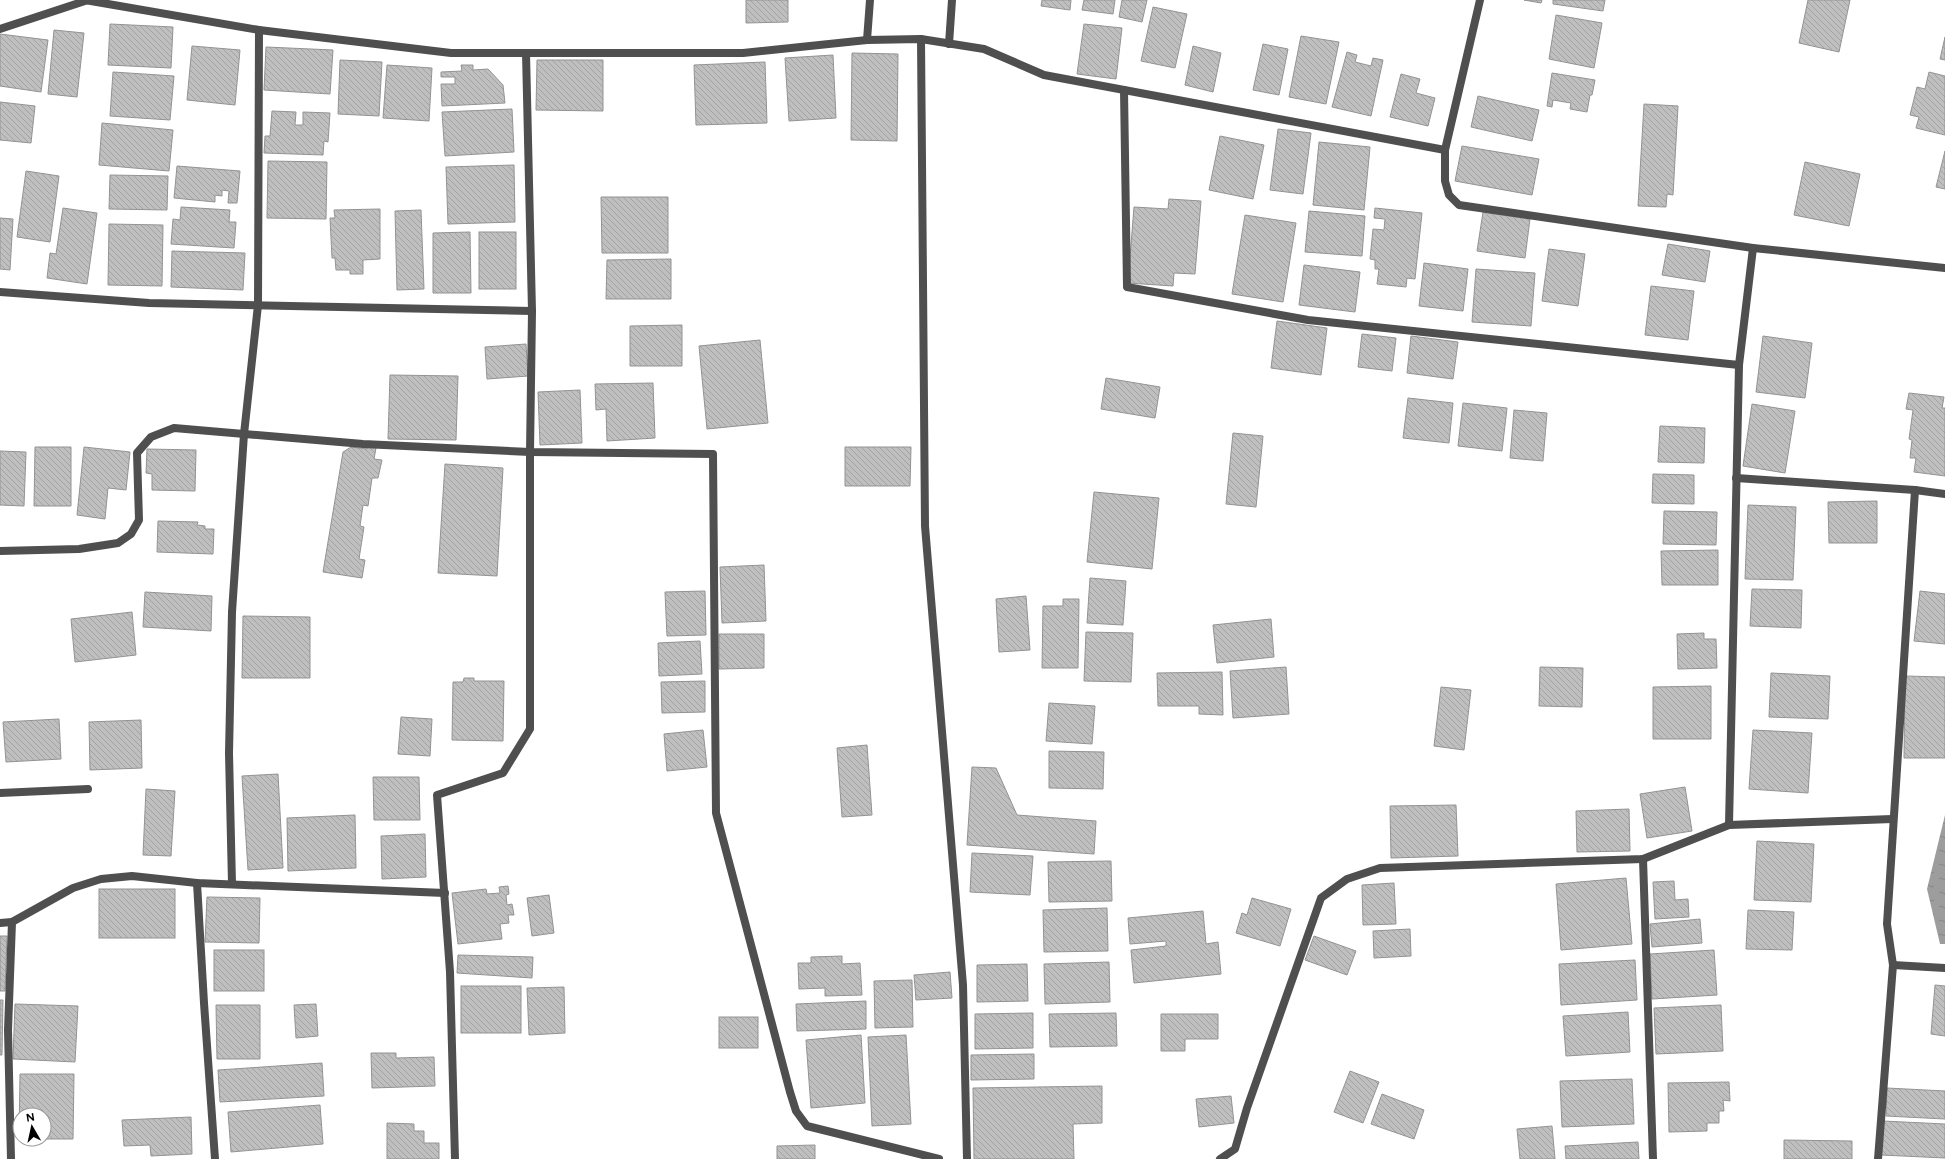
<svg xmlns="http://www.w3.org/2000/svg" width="1945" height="1159" font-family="Figtree,sans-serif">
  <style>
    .water { fill: url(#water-ripples) }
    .building { fill: url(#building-back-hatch); stroke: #939393 }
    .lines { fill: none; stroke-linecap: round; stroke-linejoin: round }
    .minor { stroke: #4f4f4f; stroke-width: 8 }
  </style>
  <defs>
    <pattern id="water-ripples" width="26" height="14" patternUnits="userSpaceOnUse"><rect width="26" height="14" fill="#9d9d9d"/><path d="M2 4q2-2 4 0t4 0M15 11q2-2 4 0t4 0" fill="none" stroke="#858585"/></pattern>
    <pattern id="building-back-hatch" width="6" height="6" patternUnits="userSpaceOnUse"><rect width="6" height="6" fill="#bfbfbf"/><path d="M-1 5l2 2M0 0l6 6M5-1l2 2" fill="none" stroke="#a2a2a2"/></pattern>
  </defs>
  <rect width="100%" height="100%" fill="#fff"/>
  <path class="water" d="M1945 815V944H1940L1927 889Z"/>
  <g class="building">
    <path d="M746 0H788V22L746 23Z"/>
    <path d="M1042 0H1071L1070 10 1041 6Z"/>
    <path d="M1084 0H1115L1113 14 1082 10Z"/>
    <path d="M1122 0H1147L1142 22 1119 17Z"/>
    <path d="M1524 0H1542L1541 3Z"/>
    <path d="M1553 0H1605L1603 11 1553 4Z"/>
    <path d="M1808 0H1850L1839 52 1799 43Z"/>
    <path d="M1153 7 1187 14 1175 68 1141 61Z"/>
    <path d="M1556 15 1602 23 1594 68 1549 59Z"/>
    <path d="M110 24 173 27 171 68 108 65Z"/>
    <path d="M1084 24 1122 28 1116 79 1077 74Z"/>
    <path d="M54 30 84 33 77 97 48 94Z"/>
    <path d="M0 34 48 40 41 92 0 86Z"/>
    <path d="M1301 36 1339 42 1326 104 1289 97Z"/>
    <path d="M1945 37V60L1940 59Z"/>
    <path d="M1263 44 1288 49 1279 95 1253 90Z"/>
    <path d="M192 46 240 50 235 105 187 100Z"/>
    <path d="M1193 46 1221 53 1213 92 1185 85Z"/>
    <path d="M266 47 333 50 330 94 264 90Z"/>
    <path d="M1347 52 1357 55 1355 62 1371 66 1373 58 1383 60 1371 116 1332 107Z"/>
    <path d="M852 53 898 54 897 141 851 140Z"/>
    <path d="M833 55 836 118 789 121 785 58Z"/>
    <path d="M340 60 382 62 379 116 338 114Z"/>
    <path d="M537 60H603V111L536 110Z"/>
    <path d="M765 62 767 123 696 125 694 65Z"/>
    <path d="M387 65 432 68 429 121 383 118Z"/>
    <path d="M461 65H473V70L488 69 503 85 505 103 442 106 441 84H455V77H441V72L462 71Z"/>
    <path d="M113 72 174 76 170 120 110 116Z"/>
    <path d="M1929 72 1945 76V135L1916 128 1919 117 1910 115 1917 87 1925 89Z"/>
    <path d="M1552 73 1595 80 1592 95H1590L1587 112 1570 109 1571 103 1553 100 1552 107 1547 106Z"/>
    <path d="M1401 74 1420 79 1416 93 1435 98 1428 126 1390 117Z"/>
    <path d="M1478 96 1539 110 1532 141 1471 127Z"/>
    <path d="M0 102 35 106 31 143 0 140Z"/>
    <path d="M1644 104 1678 106 1673 195 1667 194 1666 207 1638 206Z"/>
    <path d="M512 109 514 152 445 156 442 112Z"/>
    <path d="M272 111 296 112 295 125H303V112L330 113 328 142 324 141 323 155 264 153 265 136H270Z"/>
    <path d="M102 123 173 130 169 171 99 165Z"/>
    <path d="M1278 129 1311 133 1303 194 1270 190Z"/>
    <path d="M1220 136 1264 145 1253 199 1209 190Z"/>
    <path d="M1319 142 1370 147 1364 210 1313 205Z"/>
    <path d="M1462 146 1539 159 1532 195 1455 181Z"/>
    <path d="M1945 151V189L1936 187Z"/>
    <path d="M268 161 327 162 326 219 267 218Z"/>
    <path d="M1805 162 1860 174 1849 226 1794 215Z"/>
    <path d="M514 165 515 222 448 224 446 167Z"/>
    <path d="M177 166 240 171 237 203H228L229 191 222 190V196L215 195V202L174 198Z"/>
    <path d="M26 171 59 176 50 242 17 237Z"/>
    <path d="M110 175 168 176 167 210 109 209Z"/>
    <path d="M601 197H668V253H602Z"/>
    <path d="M1169 199 1201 201 1195 274 1174 273 1173 286 1128 283 1134 207 1168 209Z"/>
    <path d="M181 207 230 210 229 222H236L234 248 171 244 173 219 180 220Z"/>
    <path d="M63 208 97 213 87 284 47 278 50 253 56 254Z"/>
    <path d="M1375 208 1422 213 1415 279 1407 278 1406 287 1377 284 1379 269H1375V260L1370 259 1373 229 1384 230 1385 219 1374 218Z"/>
    <path d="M380 209V259L363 260V274H350V270H336L335 258H332L330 218H335L334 210Z"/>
    <path d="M421 210 424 289 397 290 395 211Z"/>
    <path d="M1309 211 1365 216 1362 256 1305 252Z"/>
    <path d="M1483 212 1530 219 1525 258 1477 251Z"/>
    <path d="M1245 215 1296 223 1283 302 1232 294Z"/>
    <path d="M0 218 13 219 10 270 0 269Z"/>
    <path d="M109 224 163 225 162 286 108 285Z"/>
    <path d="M470 232 471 293H433V233Z"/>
    <rect x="479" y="232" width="37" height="57"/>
    <path d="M1668 244 1710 251 1705 282 1662 275Z"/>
    <path d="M1549 249 1585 254 1578 306 1542 301Z"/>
    <path d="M172 251 245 253 243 290 171 287Z"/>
    <path d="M671 259V299H606L607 260Z"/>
    <path d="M1424 263 1468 269 1463 311 1419 306Z"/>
    <path d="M1304 265 1360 272 1355 312 1299 305Z"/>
    <path d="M1476 269 1535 273 1531 326 1472 322Z"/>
    <path d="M1651 286 1694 291 1688 340 1645 335Z"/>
    <path d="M1277 321 1327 328 1321 375 1271 368Z"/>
    <path d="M682 325V366H630V326Z"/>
    <path d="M1362 334 1396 338 1392 371 1358 367Z"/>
    <path d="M1411 336 1458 342 1453 379 1407 373Z"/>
    <path d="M1763 336 1812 343 1805 398 1756 392Z"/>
    <path d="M760 340 768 423 707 429 699 346Z"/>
    <path d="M526 344 528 376 487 379 485 347Z"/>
    <path d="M390 375 458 376 456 440 388 439Z"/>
    <path d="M1106 378 1160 387 1155 418 1101 409Z"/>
    <path d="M653 383 655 438 607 441 606 409 596 410 595 384Z"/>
    <path d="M580 390 582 443 540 445 538 392Z"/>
    <path d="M1909 393 1944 397 1942 408H1945V476L1914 472 1916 458H1910L1912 440 1909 439 1913 410 1906 409Z"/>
    <path d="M1408 398 1453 403 1449 443 1403 438Z"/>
    <path d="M1463 403 1507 408 1502 451 1458 446Z"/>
    <path d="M1752 404 1795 411 1785 473 1743 466Z"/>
    <path d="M1514 410 1547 413 1543 461 1510 458Z"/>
    <path d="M1660 426 1705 428 1704 463 1658 462Z"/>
    <path d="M1233 433 1263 436 1256 507 1226 504Z"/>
    <path d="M367 446 376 448 374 459 382 460 378 478H372L368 506 363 505 360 526 364 527 359 559 365 560 362 578 323 572 343 452 351 447 367 449Z"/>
    <path d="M35 447H71V506H34Z"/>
    <path d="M84 447 130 452 126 490 108 488 105 519 77 515Z"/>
    <path d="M845 447H911L910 486H845Z"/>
    <path d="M147 449 196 450 195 491 152 490V474L146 473Z"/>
    <path d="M0 451 26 452 24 506 0 505Z"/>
    <path d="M445 464 503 468 497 576 438 573Z"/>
    <path d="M1653 474 1694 475V504L1652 503Z"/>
    <path d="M1094 492 1159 498 1152 569 1087 562Z"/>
    <path d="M1877 501V543H1829L1828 502Z"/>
    <path d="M1748 505 1796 507 1793 580 1745 579Z"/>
    <path d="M1664 511 1717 512 1716 545 1663 544Z"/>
    <path d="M158 521 198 522 197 525 205 526V529H214L213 554 157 552Z"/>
    <path d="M1718 550V585H1662L1661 551Z"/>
    <path d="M764 565 766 621 722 623 720 567Z"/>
    <path d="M1090 578 1126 581 1123 625 1087 623Z"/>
    <path d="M1752 589 1802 590 1801 628 1750 626Z"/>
    <path d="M705 591 706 635 667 636 665 592Z"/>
    <path d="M1920 591 1945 594V644L1914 641Z"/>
    <path d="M145 592 212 596 211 631 143 627Z"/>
    <path d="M1026 596 1030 650 999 652 996 599Z"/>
    <path d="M1063 599H1079L1078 668H1042L1043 606H1063Z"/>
    <path d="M132 612 136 655 75 662 71 619Z"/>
    <path d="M243 616 310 617V678H242Z"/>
    <path d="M1271 619 1274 657 1217 663 1213 625Z"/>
    <path d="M1086 632 1133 633 1131 682 1084 681Z"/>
    <path d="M1704 633V639H1716L1717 668 1678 669 1677 634Z"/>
    <path d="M719 634H764V668L719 669Z"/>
    <path d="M700 641 702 674 659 676 658 643Z"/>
    <path d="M1286 667 1289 714 1233 718 1230 671Z"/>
    <path d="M1540 667 1583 668 1582 707 1539 706Z"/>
    <path d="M1222 672 1223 715 1199 714V706H1158L1157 673Z"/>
    <path d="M1771 673 1830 676 1828 719 1769 717Z"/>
    <path d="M1905 676 1945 677V758H1904Z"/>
    <path d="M464 678H474V681H504L503 741 452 740 453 682H463Z"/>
    <path d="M705 681V712L662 713 661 682Z"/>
    <path d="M1711 686V739H1653V687Z"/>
    <path d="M1441 687 1471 690 1464 750 1434 746Z"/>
    <path d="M1049 703 1095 706 1092 744 1046 741Z"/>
    <path d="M401 717 432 719 430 756 398 754Z"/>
    <path d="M59 719 61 759 6 762 3 722Z"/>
    <path d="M141 720 142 768 90 770 89 722Z"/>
    <path d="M703 730 707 767 667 771 664 734Z"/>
    <path d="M1753 730 1812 733 1808 793 1749 789Z"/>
    <path d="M867 745 872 815 842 817 837 748Z"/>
    <path d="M1049 751 1104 752 1103 789 1049 788Z"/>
    <path d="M972 767 996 768 1017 815 1096 821 1094 854 967 845Z"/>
    <path d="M278 774 283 868 248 870 242 776Z"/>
    <path d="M373 777H419L420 820H374Z"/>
    <path d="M1685 787 1692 831 1647 838 1640 794Z"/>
    <path d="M146 789 175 791 171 856 143 855Z"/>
    <path d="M1456 805 1458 856 1391 858 1390 806Z"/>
    <path d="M1629 809 1630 851 1577 852 1576 811Z"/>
    <path d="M355 815 356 868 288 871 287 818Z"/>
    <path d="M425 834 426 877 382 879 381 836Z"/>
    <path d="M1757 841 1814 844 1811 902 1754 900Z"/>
    <path d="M972 853 1033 856 1030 895 970 892Z"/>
    <path d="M1111 861 1112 901 1049 902 1048 862Z"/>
    <path d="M1626 878 1632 944 1561 950 1556 884Z"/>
    <path d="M1674 881 1675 900 1688 899 1689 917 1655 919 1653 882Z"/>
    <path d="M1394 883 1396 924 1363 925 1362 885Z"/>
    <path d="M508 886 509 894 506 895 507 905 512 904 514 915H508L509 923 500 924 502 939 458 944 452 893 486 889 487 894 500 893 499 887Z"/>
    <rect x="99" y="889" width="76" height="49"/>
    <path d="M549 895 554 933 532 936 527 898Z"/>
    <path d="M207 897 260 898 259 943 205 942Z"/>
    <path d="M1252 898 1291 909 1280 946 1236 933 1242 913 1247 915Z"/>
    <path d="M1107 908 1108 951 1044 952 1043 910Z"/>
    <path d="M1748 910 1794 912 1792 950 1746 949Z"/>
    <path d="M1203 911 1206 944 1218 942 1221 974 1134 983 1131 950 1166 946V941L1130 944 1128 918Z"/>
    <path d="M1700 919 1702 943 1652 947 1650 924Z"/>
    <path d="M1410 929 1411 956 1374 958 1373 931Z"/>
    <path d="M0 936H7L5 991H0Z"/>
    <path d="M1314 936 1356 951 1347 975 1305 960Z"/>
    <rect x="214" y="950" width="50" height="41"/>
    <path d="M1714 950 1717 995 1652 999 1650 954Z"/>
    <path d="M458 955 533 957 532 978 457 973Z"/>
    <path d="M842 956V964L860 963 862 995 825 996V988L799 989 798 963H811V957Z"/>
    <path d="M1635 960 1637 1000 1561 1005 1559 964Z"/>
    <path d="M1109 962 1110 1002 1045 1004 1044 964Z"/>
    <path d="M1027 964 1028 1001 977 1002V965Z"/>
    <path d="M950 972 952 998 916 1000 914 975Z"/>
    <path d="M912 980 913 1027 875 1028 874 981Z"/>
    <path d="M1935 985 1945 986V1036L1931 1034Z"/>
    <rect x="461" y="986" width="60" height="47"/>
    <path d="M564 987 565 1033 529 1035 527 988Z"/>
    <path d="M0 1000H3L2 1055H0Z"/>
    <path d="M866 1001V1029L797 1031 796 1004Z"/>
    <path d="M15 1004 78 1006 75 1062 13 1059Z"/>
    <path d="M316 1004 318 1036 296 1038 294 1005Z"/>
    <path d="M216 1005H260V1059H217Z"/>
    <path d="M1721 1005 1723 1051 1656 1054 1654 1008Z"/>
    <path d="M1628 1012 1630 1052 1566 1056 1563 1016Z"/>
    <path d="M1033 1013V1048L975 1049V1014Z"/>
    <path d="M1116 1013 1117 1046 1050 1047 1049 1014Z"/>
    <path d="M1161 1014H1218V1039H1185V1051H1161Z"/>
    <rect x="719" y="1017" width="39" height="31"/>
    <path d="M861 1035 865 1103 811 1108 806 1040Z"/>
    <path d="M906 1035 911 1124 872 1126 868 1037Z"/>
    <path d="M371 1053H396V1058L434 1057 435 1086 372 1088Z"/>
    <path d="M1034 1054V1079L971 1080V1055Z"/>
    <path d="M322 1063 324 1096 220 1102 218 1070Z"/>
    <path d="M1350 1071 1379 1082 1363 1123 1334 1112Z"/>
    <path d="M20 1074H74L73 1139H44V1115H20L19 1138Z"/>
    <path d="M1632 1079 1634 1124 1562 1127 1560 1081Z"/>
    <path d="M1729 1082 1730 1101 1723 1100 1724 1111H1719V1123H1707V1131L1669 1132 1668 1083Z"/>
    <path d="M1102 1086V1123L1073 1124 1074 1159H974L973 1088Z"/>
    <path d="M1887 1088 1945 1091V1119L1886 1116Z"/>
    <path d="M1382 1094 1424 1110 1414 1139 1371 1124Z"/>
    <path d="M1231 1096 1234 1123 1199 1127 1196 1099Z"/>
    <path d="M320 1105 323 1144 231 1152 228 1112Z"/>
    <path d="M191 1117 192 1154 151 1156 150 1145 124 1146 122 1120Z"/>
    <path d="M1883 1121 1945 1124V1158L1881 1155Z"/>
    <path d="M387 1123 414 1124V1131H424V1143H439V1159H387Z"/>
    <path d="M1552 1126 1555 1159H1520L1517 1129Z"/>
    <path d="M1784 1140 1852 1141V1159H1784Z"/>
    <path d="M1638 1142 1639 1159H1566L1565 1146Z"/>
    <path d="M815 1145V1159H777V1146Z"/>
  </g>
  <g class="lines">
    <g class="minor">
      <path d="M85 0 259 30 451 53H743L867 40 921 39 984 49 1044 75 1445 150V181L1449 195 1459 205 1753 248 1739 365 1729 825"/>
      <path d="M0 29 85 1"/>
      <path d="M921 39 925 526 963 985 967 1159"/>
      <path d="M867 40 870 0"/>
      <path d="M949 44 952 0"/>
      <path d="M1124 90 1127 287 1308 320 1739 365"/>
      <path d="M1445 150 1480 0"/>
      <path d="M1753 248 1945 268"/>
      <path d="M0 292 149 303 532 311"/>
      <path d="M1736 478 1915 490 1945 494"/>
      <path d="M0 551 79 549 118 543 131 534 139 520 137 453 151 437 174 428 363 444 530 452 713 454 716 813 790 1092 796 1111 807 1126 939 1159"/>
      <path d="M0 793 88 789"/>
      <path d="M1643 859 1653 1159"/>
      <path d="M197 883 204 1003 215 1159"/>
      <path d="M232 884 229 753 232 612 244 434 258 305 259 30"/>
      <path d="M0 923 12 922 73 888 101 879 132 876 197 883 445 893"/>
      <path d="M1893 965 1945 968"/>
      <path d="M11 1159 8 1030 12 922"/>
      <path d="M455 1159 450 972 437 795 503 773 530 729V452L532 311 526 53"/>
      <path d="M1220 1159 1235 1149 1247 1108 1321 898 1347 879 1380 868 1643 859 1729 825 1892 819"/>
      <path d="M1878 1159 1893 965 1887 924 1915 490"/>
    </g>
  </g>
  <g transform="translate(32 1127) rotate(351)"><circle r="19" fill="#ffffff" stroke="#999999"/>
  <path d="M0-3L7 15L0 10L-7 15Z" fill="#000000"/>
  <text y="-6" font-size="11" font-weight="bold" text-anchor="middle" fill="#000000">N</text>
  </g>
</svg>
